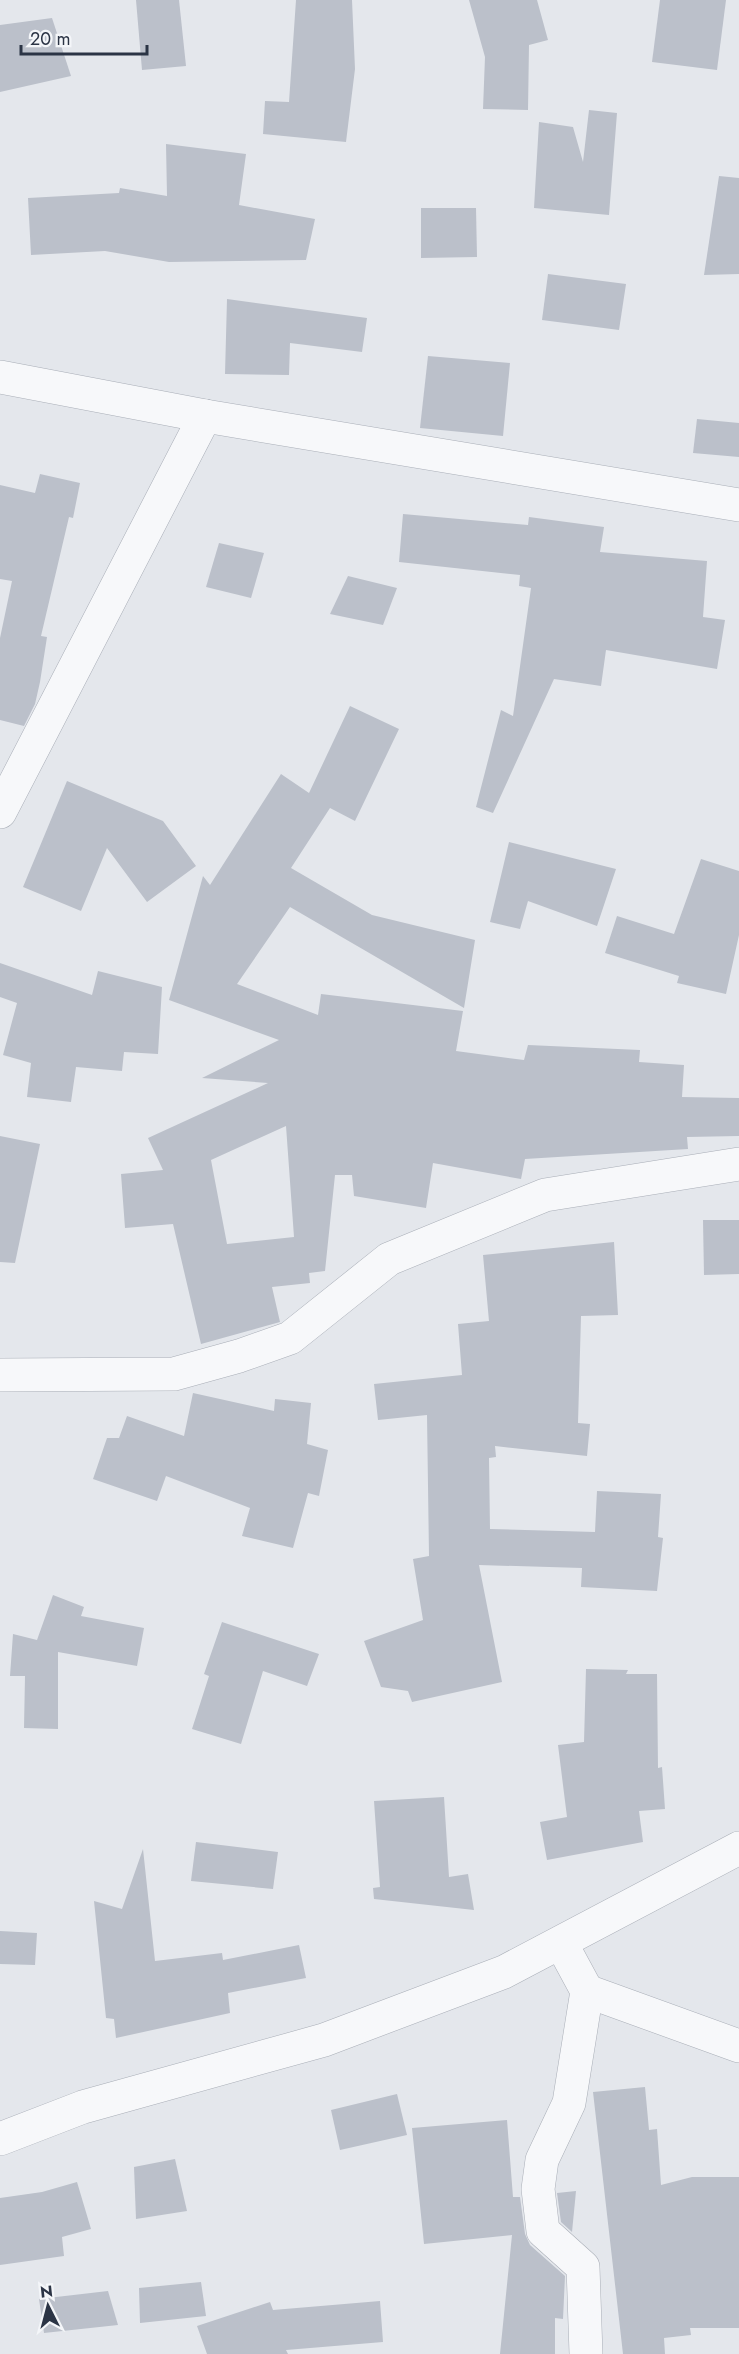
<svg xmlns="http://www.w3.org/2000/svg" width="739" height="2354" font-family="Jost,sans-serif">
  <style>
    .building { fill: #bbc0ca; fill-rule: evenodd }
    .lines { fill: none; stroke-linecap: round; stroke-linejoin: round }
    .minor-casing { stroke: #a9aeb7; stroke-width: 34 }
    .minor { stroke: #f7f8fa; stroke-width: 33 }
  </style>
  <rect width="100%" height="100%" fill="#e4e7ec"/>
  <g class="building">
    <path d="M136 0H179L186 66 142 70Z"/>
    <path d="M296 0H352L355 69 346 142 263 134 265 101 289 102Z"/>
    <path d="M469 0H537L548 40 529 45 528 110 483 109 485 57Z"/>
    <path d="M660 0H726L717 70 652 62Z"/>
    <path d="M52 18 71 76 0 92V25Z"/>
    <path d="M589 110 617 113 609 215 534 208 539 122 573 127 583 162Z"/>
    <path d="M166 144 246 154 239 205 315 219 306 260 169 262 105 251 31 255 28 198 119 193 120 188 167 196Z"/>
    <path d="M719 176 739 178V274L704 275Z"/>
    <path d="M421 208H476L477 257 421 258Z"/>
    <path d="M548 274 626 284 619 330 542 320Z"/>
    <path d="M227 299 367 318 362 352 290 343 289 375 225 374Z"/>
    <path d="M428 356 510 363 503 436 420 428Z"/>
    <path d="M697 419 739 423V457L693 453Z"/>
    <path d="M40 474 80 483 73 518 69 517 41 636 47 637 40 682 35 704 24 726 0 720V638L12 581 0 579V485L35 493Z"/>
    <path d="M403 514 528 525 529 517 604 527 600 552 707 561 703 617 725 620 717 669 606 650 601 686 554 679 493 813 476 807 501 710 513 716 531 588 519 586 520 575 399 562Z"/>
    <path d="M219 543 264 553 251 598 206 587Z"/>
    <path d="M348 576 397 588 383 625 330 614Z"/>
    <path d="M350 706 399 729 355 821 330 808 291 868 372 915 475 940 464 1008 290 907 237 984 318 1015 321 994 463 1011 456 1051 524 1060 528 1045 640 1050 639 1062 684 1065 682 1097 739 1098V1136L687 1137 688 1149 525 1159 521 1179 433 1163 426 1208 354 1196 352 1175H335L325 1271 309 1273 310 1283 272 1287 280 1322 201 1344 173 1224 125 1228 121 1174 163 1170 148 1138 268 1083 202 1078 279 1040 169 1000 203 876 210 885 281 774 309 793ZM286 1126 294 1237 227 1244 211 1160Z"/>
    <path d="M67 781 163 821 196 866 147 902 107 848 81 911 23 887Z"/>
    <path d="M509 842 616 869 597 926 528 901 520 929 490 922Z"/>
    <path d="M701 859 739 871V935L726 994 677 983 679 976 605 953 617 916 674 934Z"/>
    <path d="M0 963 92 995 98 971 162 987 158 1054 124 1052 122 1071 76 1067 71 1102 27 1097 31 1063 3 1055 17 1003 0 997Z"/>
    <path d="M0 1136 40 1144 15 1263 0 1262Z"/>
    <path d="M703 1220H739V1274L704 1275Z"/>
    <path d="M614 1242 618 1315 581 1316 578 1423 590 1424 587 1456 495 1446 496 1457 489 1458 490 1529 595 1532 597 1491 661 1494 658 1537 663 1538 657 1591 581 1587 582 1568 479 1565 502 1682 412 1702 408 1691 381 1687 364 1641 423 1620 413 1559 429 1556 427 1415 378 1420 374 1384 462 1375 458 1324 489 1321 483 1255Z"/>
    <path d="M193 1393 274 1411 275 1399 311 1403 307 1444 328 1450 319 1496 308 1493 293 1548 242 1536 250 1508 166 1476 157 1501 93 1479 107 1438H119L127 1416 184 1436Z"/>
    <path d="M53 1595 84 1607 81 1616 144 1628 137 1666 58 1652V1729L24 1728 25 1676H10L13 1634 37 1640Z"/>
    <path d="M222 1622 319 1654 307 1686 263 1671 241 1744 192 1729 209 1676 204 1674Z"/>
    <path d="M586 1669 628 1670 626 1674H657L658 1768 662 1767 665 1809 639 1811 643 1842 547 1860 540 1822 567 1817 558 1745 584 1742Z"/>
    <path d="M444 1797 449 1877 468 1874 474 1910 374 1899 373 1888 380 1887 374 1801Z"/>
    <path d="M196 1842 278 1852 273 1889 191 1881Z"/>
    <path d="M143 1849 155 1961 222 1953 223 1960 299 1945 306 1978 228 1993 230 2013 116 2038 114 2019 106 2018 94 1901 122 1909Z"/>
    <path d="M0 1931 37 1933 35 1965 0 1964Z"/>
    <path d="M645 2087 649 2130 657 2129 661 2185 692 2177H739V2328H690L691 2335 664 2338 665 2354H623L593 2092Z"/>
    <path d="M397 2094 407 2135 340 2150 331 2110Z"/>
    <path d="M507 2120 513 2197H520L525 2234 530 2245 565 2276 563 2319 555 2318V2354H500L512 2235 424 2244 412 2128Z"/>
    <path d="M175 2159 187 2211 136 2219 134 2167Z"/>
    <path d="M77 2182 91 2229 62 2237 64 2256 0 2265V2198L42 2192Z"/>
    <path d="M576 2191 572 2232 561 2222 557 2193Z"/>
    <path d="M201 2282 206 2316 140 2323 139 2288Z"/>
    <path d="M108 2291 118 2325 44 2333 39 2299Z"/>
    <path d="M380 2301 383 2342 286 2350 288 2354H207L197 2326 270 2302 273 2310Z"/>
  </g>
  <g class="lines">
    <defs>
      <g id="minor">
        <path d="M0 377 205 416 739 505"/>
        <path d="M0 812 205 416"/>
        <path d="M0 1375 174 1374 239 1356 290 1338 389 1259 545 1195 739 1164"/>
        <path d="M561 1943 587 1991 569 2103 542 2160 538 2189 543 2231 583 2267 586 2354"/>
        <path d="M587 1991 739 2046"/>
        <path d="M0 2139 83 2107 324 2040 504 1972 739 1848"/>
      </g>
    </defs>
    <use href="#minor" class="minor-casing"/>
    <use href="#minor" class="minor"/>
  </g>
  <g transform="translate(48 2306) rotate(354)" stroke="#f4f6f9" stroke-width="4.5" paint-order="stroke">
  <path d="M0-4.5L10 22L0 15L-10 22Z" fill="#2b3445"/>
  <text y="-9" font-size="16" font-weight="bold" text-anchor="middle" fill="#2b3445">N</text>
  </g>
  <path d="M21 45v9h126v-9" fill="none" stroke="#2b3445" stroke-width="3"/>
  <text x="30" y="45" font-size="18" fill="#2b3445" stroke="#f4f6f9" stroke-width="4.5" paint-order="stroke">20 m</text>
</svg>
